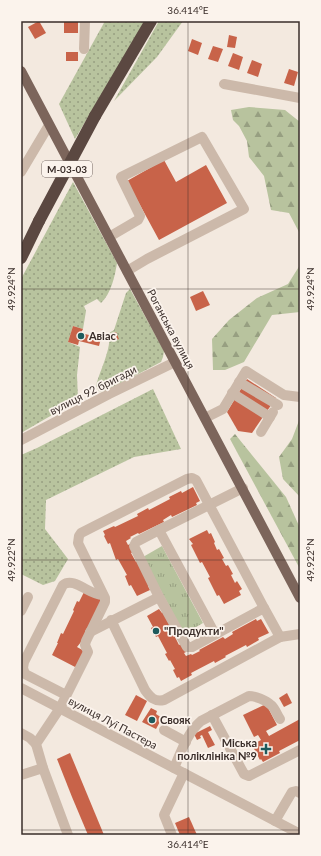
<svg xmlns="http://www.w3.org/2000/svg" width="321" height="856" font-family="Lato,sans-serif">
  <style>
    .grass { fill: url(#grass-dots) }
    .forest { fill: url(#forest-firs) }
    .park { fill: url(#park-tufts) }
    .building { fill: #c86349 }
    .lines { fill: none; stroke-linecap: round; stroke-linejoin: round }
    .minor { stroke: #ccb9aa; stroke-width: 10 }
    .major { stroke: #7c655b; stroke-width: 10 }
    .highway { stroke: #5b4841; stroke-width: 12 }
    .highway-bridge { stroke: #5b4841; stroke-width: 12 }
    .ticks { fill: none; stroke: #3a2e2a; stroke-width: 1; stroke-opacity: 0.45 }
    .poi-dot { fill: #1e5a5c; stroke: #fbf3ec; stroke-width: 1.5 }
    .labels { text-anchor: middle; stroke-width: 3.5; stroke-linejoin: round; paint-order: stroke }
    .shield { fill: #fbf3ec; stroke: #746964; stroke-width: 1 }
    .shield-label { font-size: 10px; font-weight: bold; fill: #3a2e2a }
    .street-label { font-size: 11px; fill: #3a2e2a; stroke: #fbf3ec }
    .poi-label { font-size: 11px; font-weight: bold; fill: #3a2e2a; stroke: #fbf3ec; text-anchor: start }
    .neatline { fill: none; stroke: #3a2e2a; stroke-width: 1.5 }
    .ticks-label { font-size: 10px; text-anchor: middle; fill: #3a2e2a }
  </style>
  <defs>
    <pattern id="grass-dots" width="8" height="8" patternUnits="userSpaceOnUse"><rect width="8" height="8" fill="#b8c39e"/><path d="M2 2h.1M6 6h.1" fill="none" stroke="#979f81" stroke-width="1.8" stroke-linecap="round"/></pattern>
    <pattern id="forest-firs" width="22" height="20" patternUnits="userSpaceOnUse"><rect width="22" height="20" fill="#b8c39e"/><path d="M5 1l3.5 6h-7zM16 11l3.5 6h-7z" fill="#979f81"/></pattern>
    <pattern id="park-tufts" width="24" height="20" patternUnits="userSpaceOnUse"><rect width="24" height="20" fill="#b8c39e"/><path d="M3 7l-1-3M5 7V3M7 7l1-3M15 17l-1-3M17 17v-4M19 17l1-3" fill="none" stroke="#979f81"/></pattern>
  </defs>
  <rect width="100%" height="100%" fill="#f3e9df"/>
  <g class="grass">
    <path d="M105 21H145L75 139 59 104Z"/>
    <path d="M159 21H183L157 57 114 101Z"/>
    <path d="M73 182 117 263C115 276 111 294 101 303L97 299 84 306 86 311 83 329 73 326 68 342 80 347 77 375 78 400 21 433V279Z"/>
    <path d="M130 289 164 351 163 357 161 362 104 392 99 391 96 386C100 370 112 348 109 333L114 330 126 293Z"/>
    <path d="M153 389 181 449 134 457 46 500 45 529 68 559 55 581 43 585 21 574V455L37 448Z"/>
  </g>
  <g class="forest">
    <path d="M249 107 285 110 300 122V234L289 213 271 210 264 176 249 157 247 141 239 126 233 120 231 110Z"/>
    <path d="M300 265V312L272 315 244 362 225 370H213L212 339 229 320 257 298 288 284Z"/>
    <path d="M300 418V497L283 479 279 457 292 439Z"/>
    <path d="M235 434 286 497 300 528V569L230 439Z"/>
  </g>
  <path class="park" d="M162 546 203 623 184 634 143 557Z"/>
  <g class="building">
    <path d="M39 21 46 33 35 39 28 27Z"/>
    <rect x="64" y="21" width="14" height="12"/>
    <path d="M229 35 237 37 235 48 227 47Z"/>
    <path d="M192 39 202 43 198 55 188 51Z"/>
    <path d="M213 46 223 49 218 62 208 59Z"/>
    <rect x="66" y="52" width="12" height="9"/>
    <path d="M233 53 243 57 239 70 228 66Z"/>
    <path d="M252 60 262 64 258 77 247 73Z"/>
    <path d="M289 69 298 72 294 86 284 83Z"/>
    <path d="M164 160 176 182 206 165 227 203 159 240 127 181Z"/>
    <path d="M203 291 210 305 196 311 190 297Z"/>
    <path d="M73 326 83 329 81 333 101 338 99 346 79 341 78 345 68 342Z"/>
    <path d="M116 332 119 339 113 341 111 334Z"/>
    <path d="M247 379 276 398 252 433 238 431 227 412Z"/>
    <path d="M193 487 200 501 196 503 197 505 172 517 171 515 163 520 164 522 139 534 138 533 130 537 131 538 126 541 128 545 130 544 133 552 131 553 136 562 137 561 149 585 148 586 150 590 137 596 131 585 129 586 125 576 127 575 118 559 116 560 110 543 108 544 104 536 105 535 103 531 114 526 115 527 138 516 137 514 148 508 149 510 170 499 169 497 181 491 182 493Z"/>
    <path d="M207 530 209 534 211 533 215 542 214 543 217 550 219 549 224 558 222 559 226 566 228 565 233 574 231 575 235 583 237 581 242 589 239 591 241 595 224 604 219 595 217 596 208 578 210 577 202 562 200 563 191 545 193 544 189 539Z"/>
    <path d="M85 590 102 599 81 642 77 647 86 652 77 668 52 655 58 643H57L61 633 63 634 74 611 73 610 77 601 79 602Z"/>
    <path d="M159 609 162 613 163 612 176 636 175 637 179 645 181 644 186 652 184 653 186 656 191 654 192 655 200 651 199 650 223 637 225 639 233 634 232 632 256 619 257 621 261 619 269 633 258 638 259 640 247 647 246 645 225 656 226 657 215 663 214 661 191 673 192 675 181 681 179 677 177 678 173 670 175 669 170 660 169 661 165 654 167 653 158 636 156 637 151 628 153 627 147 616Z"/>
    <path d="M287 693 292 703 284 707 279 698Z"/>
    <path d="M136 695 147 701 137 721 125 715Z"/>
    <path d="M266 704 277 725 266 731 269 736 300 719V740L279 751 280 753 263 762 261 759 260 760 252 745 261 740 258 735 254 737 243 715Z"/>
    <path d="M151 708 157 711 156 714 162 718 156 729 142 722Z"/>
    <path d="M210 726 212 730 208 732 215 745 208 748 202 735 200 736 201 738 197 740 194 734Z"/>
    <path d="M70 753 104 835H88L72 797 57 759Z"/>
    <path d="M189 817 197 835H180L175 823Z"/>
  </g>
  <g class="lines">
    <g class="minor">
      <path d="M84 49 85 21"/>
      <path d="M224 84 300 98"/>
      <path d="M21 172 49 125"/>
      <path d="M109 237 138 220 140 216 121 177 202 137 244 209 147 259 127 271"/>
      <path d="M239 382 278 405"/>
      <path d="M232 393 270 417"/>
      <path d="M205 418 223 409 246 371 284 395 300 397"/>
      <path d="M261 432 273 412"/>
      <path d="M21 440 109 394 175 362"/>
      <path d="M159 530 243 488"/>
      <path d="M159 597 134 546 136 542 159 530 215 634"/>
      <path d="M21 611 28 597"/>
      <path d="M90 632 159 597 187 647H192L264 608 280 637 164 700C154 702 150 697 145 690L111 620"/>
      <path d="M280 637 300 634"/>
      <path d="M21 688 300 834"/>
      <path d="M66 695 25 674 23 668 24 662 63 585C74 576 90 596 103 595"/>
      <path d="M212 715 244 774 249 776 300 750"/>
      <path d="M164 730 186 742"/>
      <path d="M21 733 30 738 36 744"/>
      <path d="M174 768C181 752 187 733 201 721L249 696C255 696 266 700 271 705 275 708 277 715 280 719"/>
      <path d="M21 775 43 768"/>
      <path d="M275 821 292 792 296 791 300 793"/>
      <path d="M68 835 43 768 36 744 60 708 88 652 85 645 86 641 105 602V598L78 543 79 536 81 533 187 479 192 478 196 480 264 608"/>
      <path d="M172 835 164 815 184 773"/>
    </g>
    <path class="major" d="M21 71 300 598"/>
    <g class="highway">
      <path d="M95 116 151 21"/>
      <path d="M21 258 39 221"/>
    </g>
    <path class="highway-bridge" d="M39 221 95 116"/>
  </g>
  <path class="ticks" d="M188 21V835M21 289H300M21 560H300M21 830H300"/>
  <g class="poi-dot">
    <circle cx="81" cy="336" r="4"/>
    <circle cx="156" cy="631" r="4"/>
    <circle cx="152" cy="720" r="4"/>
    <path d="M264 743h4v4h4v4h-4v4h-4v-4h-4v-4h4z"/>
  </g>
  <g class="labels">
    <rect class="shield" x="42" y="161" width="50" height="16" rx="3"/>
    <g class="shield-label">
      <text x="67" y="173">М-03-03</text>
    </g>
    <g class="street-label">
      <text transform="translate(171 329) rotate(62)" y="4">Роганська вулиця</text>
      <text transform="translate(93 390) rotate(-27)" y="4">вулиця 92 бригади</text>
      <text transform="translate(113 723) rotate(28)" y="4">вулиця Луї Пастера</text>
    </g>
    <g class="poi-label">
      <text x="89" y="340">Авіас</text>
      <text x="164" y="635">"Продукти"</text>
      <text x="160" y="724">Свояк</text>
      <text x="257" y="747" text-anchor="end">Міська<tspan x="257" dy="13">поліклініка №9</tspan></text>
    </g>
  </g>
  <rect width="321" height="856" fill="none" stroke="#fbf3ec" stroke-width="44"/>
  <rect x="22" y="22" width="277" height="812" class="neatline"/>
  <g class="ticks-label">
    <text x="188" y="14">36.414°E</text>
    <text transform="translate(11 289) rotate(-90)" y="4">49.924°N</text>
    <text transform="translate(310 289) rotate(-90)" y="4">49.924°N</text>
    <text transform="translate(11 560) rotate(-90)" y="4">49.922°N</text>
    <text transform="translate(310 560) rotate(-90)" y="4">49.922°N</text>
    <text x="188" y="848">36.414°E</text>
  </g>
</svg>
